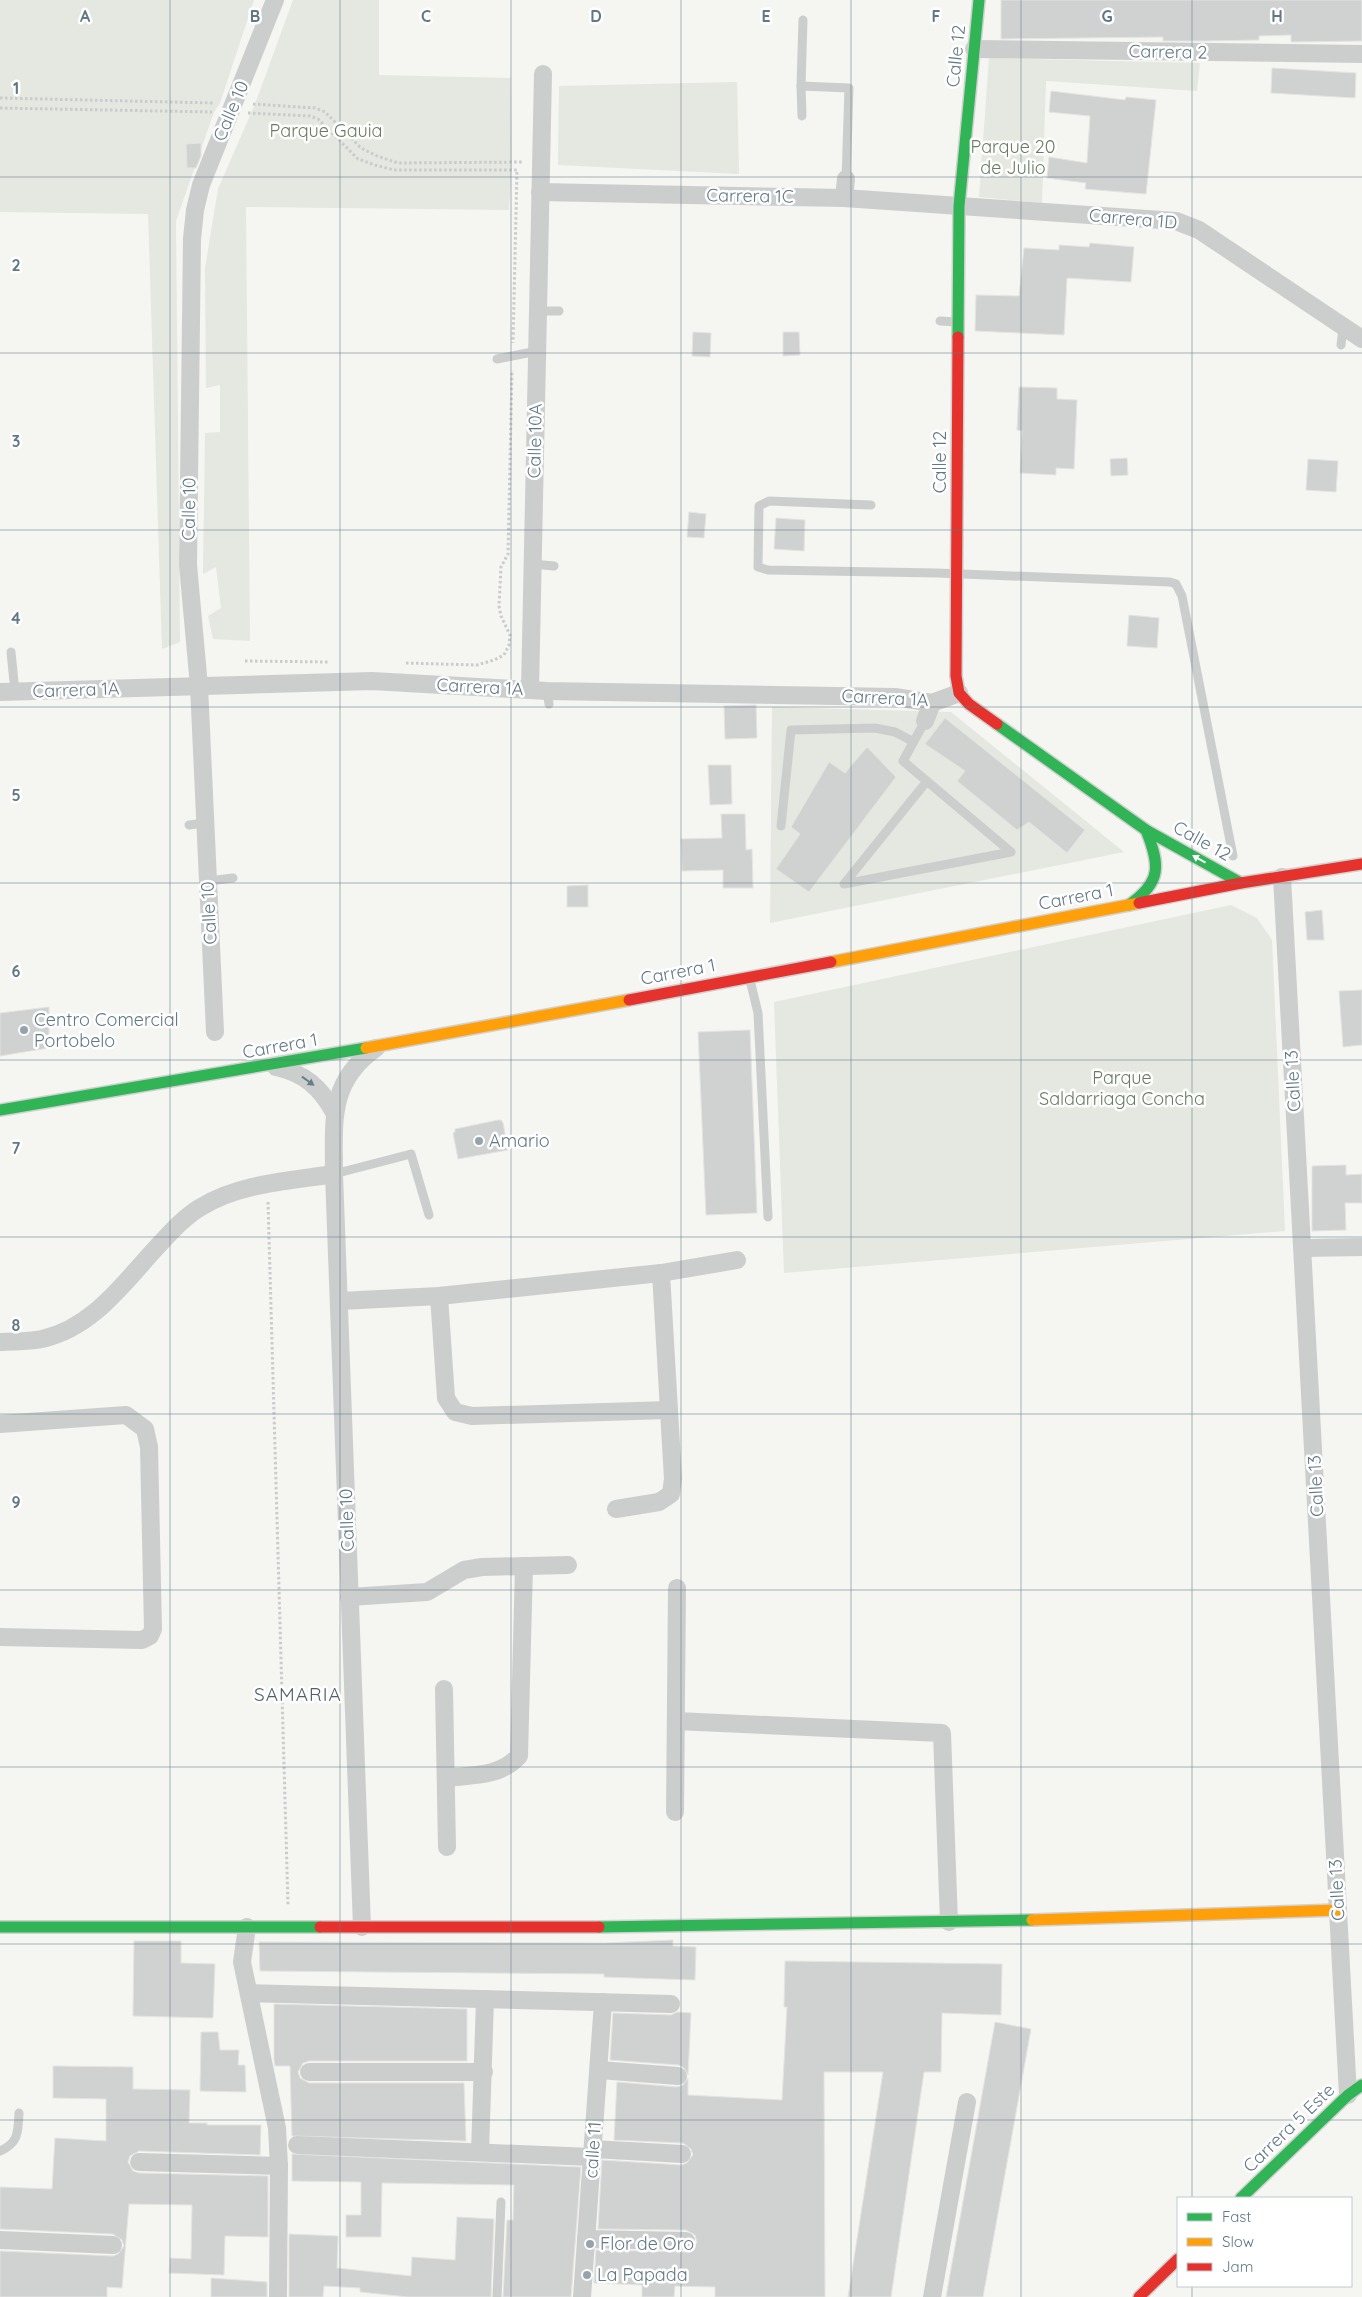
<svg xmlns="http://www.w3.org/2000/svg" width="1362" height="2297" font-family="Quicksand,sans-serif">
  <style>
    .green { fill: #e4e8e0 }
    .building { fill: #d0d2d1; stroke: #e4e4e2 }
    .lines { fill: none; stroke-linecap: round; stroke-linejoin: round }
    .fast-casing { stroke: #d0d2d2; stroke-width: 14 }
    .slow-casing { stroke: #d0d2d2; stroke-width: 14 }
    .jam-casing { stroke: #d0d2d2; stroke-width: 14 }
    .path { stroke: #cacbcc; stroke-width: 3; stroke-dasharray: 2.5 2.5; stroke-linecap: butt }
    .lane { stroke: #cccece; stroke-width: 9 }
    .street { stroke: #cccece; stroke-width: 18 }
    .fast { stroke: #30b455; stroke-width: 11 }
    .slow { stroke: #ff9f0a; stroke-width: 11 }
    .jam { stroke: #e5322d; stroke-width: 11 }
    .oneway { fill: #fff }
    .oneway2 { fill: #667c8a }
    .grid { fill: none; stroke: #617886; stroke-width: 1; stroke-opacity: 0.55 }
    .poi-dot { fill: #95a4ac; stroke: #fff; stroke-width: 2 }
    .labels { text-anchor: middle; stroke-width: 5; stroke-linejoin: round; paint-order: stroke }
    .street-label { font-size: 18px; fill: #617886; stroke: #fff }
    .park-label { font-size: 18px; fill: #687c61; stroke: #fff }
    .poi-label { font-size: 18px; fill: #617886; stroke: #fff; text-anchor: start }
    .neighbourhood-label { font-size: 19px; letter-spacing: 1px; fill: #50606a; stroke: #fff }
    .grid-label { font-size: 16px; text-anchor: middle; font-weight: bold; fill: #617886; stroke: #fff; stroke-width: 5; stroke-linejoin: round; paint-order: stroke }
  </style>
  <rect width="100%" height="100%" fill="#f5f5f2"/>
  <g class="green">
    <path d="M0 0H254L220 103 214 112 176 221 180 642 162 649 148 214 0 212Z"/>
    <path d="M293 0H379V75L511 78 512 162 509 210 246 207 250 641 213 639 208 616 221 608 216 567 203 574 205 433 220 432V385L206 388 205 268 218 189 255 104Z"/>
    <path d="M989 58 1200 63 1197 91 1046 81 1042 203 979 197Z"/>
    <path d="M737 82 739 174 558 165 559 86Z"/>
    <path d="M772 707 951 712 1124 852 770 923Z"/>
    <path d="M1231 905 1257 918 1272 940 1285 1231 784 1273 774 1002Z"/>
  </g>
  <g class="building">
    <path d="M1001 0H1362V41L1291 42V35L1259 36V40L1205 41H1163V37L1001 39Z"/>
    <path d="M1272 68 1356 73 1355 98 1271 93Z"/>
    <path d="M1051 91 1125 100 1126 97 1156 100 1146 194 1085 189 1086 183 1047 178 1049 157 1087 163 1090 116 1049 112Z"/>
    <path d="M201 143V156L196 168H187L186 144Z"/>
    <path d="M1090 243 1134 247 1131 282 1067 278 1064 335 975 331 976 295 1019 296 1024 248 1059 250V245L1089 247Z"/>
    <path d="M693 332 711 333 710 357 692 356Z"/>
    <path d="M783 332H799L800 355 783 356Z"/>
    <path d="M1019 387 1057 388V399L1077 400 1074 469 1056 468V475L1020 473 1022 431 1017 430Z"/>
    <path d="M1127 458 1128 475 1111 476 1110 459Z"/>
    <path d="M1308 459 1338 461 1336 492 1306 490Z"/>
    <path d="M689 512 706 514 704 538 687 537Z"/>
    <path d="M776 518 805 520 804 551 774 549Z"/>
    <path d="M1129 615 1159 618 1157 648 1127 646Z"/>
    <path d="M756 705 757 738 725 739 724 706Z"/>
    <path d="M945 718 1085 830 1067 853 1029 822 1017 830 957 781 965 771 925 744Z"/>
    <path d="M867 747 896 777 809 892 776 869 800 834 791 827 829 762 845 773Z"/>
    <path d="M708 765H731L732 804 710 805Z"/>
    <path d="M721 814H745L746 850 752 849 753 888H723V870L682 871 681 839 722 838Z"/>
    <path d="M588 885V907H567V886Z"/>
    <path d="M1322 910 1324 940H1307L1305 912Z"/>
    <path d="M1362 990V1045L1343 1047 1339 991Z"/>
    <path d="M49 1007V1048L0 1056V1013Z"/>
    <path d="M750 1030 757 1213 706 1215 698 1032Z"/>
    <path d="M498 1120H501L503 1123 508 1150 458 1159 453 1133 455 1132V1129Z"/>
    <path d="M1346 1165V1175L1362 1174V1203H1345L1346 1230 1312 1231V1166Z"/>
    <path d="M673 1940V1946L696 1947 695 1980 604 1977V1974L260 1971 259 1942 605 1943Z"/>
    <path d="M134 1941H181V1963L215 1964 213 2018 133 2016Z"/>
    <path d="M785 1961 1002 1964 1001 2015 942 2013 941 2072H924L891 2297H848L883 2072H824L825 2297H715V2287L675 2286 674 2297H642V2285L594 2283 596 2250 686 2252 692 2250 697 2242 695 2235 686 2230 598 2229 602 2160 681 2165 687 2163 693 2155 691 2149 683 2143 614 2140 617 2082 677 2087 683 2085 688 2078V2095L782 2100 787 2007H784Z"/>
    <path d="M274 2004 467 2009V2061H309L303 2063 298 2072 300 2078 309 2083H464L466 2141 292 2136 290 2066H275L274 2060Z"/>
    <path d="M677 2012 691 2013 688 2075 684 2068 679 2065 610 2060 613 2013 671 2015Z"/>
    <path d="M995 2022 1031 2029 983 2297H946Z"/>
    <path d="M201 2032H218L220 2050H239L238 2065H245L246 2092 200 2091Z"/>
    <path d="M53 2066 133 2067V2089L190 2090 189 2123H207V2125H261L260 2155 139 2151 130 2156 128 2162 133 2171 139 2173 268 2176V2237L225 2236 224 2275 169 2273 170 2258 191 2259 192 2205 129 2204 122 2288 107 2287V2297H0V2251L113 2256 118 2254 124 2246 122 2240 113 2234 0 2229V2187L52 2189 55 2138 106 2141V2099L53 2098Z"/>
    <path d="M292 2154 581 2167 571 2297H503L507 2220H513L514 2185 382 2183 381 2237H346V2215H361V2182L292 2181Z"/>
    <path d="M457 2217 494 2219 491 2297H408L360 2292V2288L324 2286 323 2297H289V2234L338 2236 337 2268 411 2276 412 2257 455 2260Z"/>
    <path d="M211 2278 267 2282V2297H211Z"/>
  </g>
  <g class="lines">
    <defs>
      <g id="fast">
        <path d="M958 337 959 206 979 0"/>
        <path d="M997 724 1146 830 1241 883"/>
        <path d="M1129 905C1162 882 1160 865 1146 830"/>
        <path d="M0 1110 366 1048"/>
        <path d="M0 1927H320"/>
        <path d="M599 1927 1032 1920"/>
        <path d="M1241 2198 1348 2095 1362 2085"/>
      </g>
      <g id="slow">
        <path d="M831 962 1139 903"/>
        <path d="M366 1048 629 1000"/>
        <path d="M1032 1920 1338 1910"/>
      </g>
      <g id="jam">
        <path d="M958 337 956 676 959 693 969 704 997 724"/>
        <path d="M1139 903 1241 883 1362 864"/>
        <path d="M629 1000 831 962"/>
        <path d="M320 1927H599"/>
        <path d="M1139 2297 1178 2259"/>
      </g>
    </defs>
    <use href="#fast" class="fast-casing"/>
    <use href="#slow" class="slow-casing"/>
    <use href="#jam" class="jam-casing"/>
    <g class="path">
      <path d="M0 98 214 103"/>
      <path d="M253 104 315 108 325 112 361 148 377 156 398 163 523 162"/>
      <path d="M0 108 212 112"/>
      <path d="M248 113 310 116 318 119 358 159 375 165 394 170H517L513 343"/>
      <path d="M245 661 330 662"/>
      <path d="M406 663 477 665 494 660 504 655 509 645 510 635 501 616 499 606 501 567 508 554 512 370"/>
      <path d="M268 1202 288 1905"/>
    </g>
    <g class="lane">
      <path d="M803 20 801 86 849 88 846 179"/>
      <path d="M801 86 802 116"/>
      <path d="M537 311H559"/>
      <path d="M940 321 957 322"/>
      <path d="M1341 345 1343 328"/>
      <path d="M497 359 537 351"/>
      <path d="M871 505 769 501 759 506 758 567 768 570 937 573 1170 582 1176 584 1182 596 1233 856"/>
      <path d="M532 564 554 566"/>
      <path d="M11 652 15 692"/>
      <path d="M547 691 549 704"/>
      <path d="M925 721 903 761 1011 852 844 884 927 781"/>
      <path d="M189 825 204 823"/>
      <path d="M781 826 791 730 875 728 895 732 912 741"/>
      <path d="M208 881 233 878"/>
      <path d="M750 980 758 1013 768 1217"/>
      <path d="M334 1174 411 1154 429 1215"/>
      <path d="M0 2151C19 2143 18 2131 19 2113"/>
      <path d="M497 2297 501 2202"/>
    </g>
    <g class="street">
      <path d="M974 49 1362 54"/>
      <path d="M540 192 844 198 1176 221 1199 230 1362 339"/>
      <path d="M844 198 846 179"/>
      <path d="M530 690 543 74"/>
      <path d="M0 692 372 681 547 691 895 697 932 703 959 693"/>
      <path d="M925 721 932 703"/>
      <path d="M1282 877 1348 2095"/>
      <path d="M215 1032 199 686 188 565 192 239 195 210 201 185 275 0"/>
      <path d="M276 1067C304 1073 320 1087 334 1112"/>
      <path d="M1303 1248 1362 1247"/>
      <path d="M439 1296 446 1398 455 1412 472 1416 669 1410"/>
      <path d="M340 1301 439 1296 661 1273 737 1260"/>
      <path d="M0 1342C14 1341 28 1342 42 1339 92 1328 123 1284 156 1248 170 1233 184 1217 201 1207 240 1183 290 1181 334 1174"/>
      <path d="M0 1424 126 1415 145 1429 149 1447 153 1629 150 1636 142 1640 0 1637"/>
      <path d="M616 1509 659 1502 671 1494 673 1479 661 1273"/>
      <path d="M349 1597 427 1592 464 1570 482 1567 568 1565"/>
      <path d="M444 1689 447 1847"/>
      <path d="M676 1721 942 1733 949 1922"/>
      <path d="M446 1778C472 1775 500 1777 519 1756L524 1566"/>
      <path d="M675 1812 677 1588"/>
      <path d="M247 1927 242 1962 277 2128 279 2166 278 2297"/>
      <path d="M362 1927 334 1174C334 1122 328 1082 376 1048"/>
      <path d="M249 1993 671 2004"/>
      <path d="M599 2070 678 2076"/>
      <path d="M309 2072H484"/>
      <path d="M297 2145 592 2157"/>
      <path d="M593 2149 682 2154"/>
      <path d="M480 2152 485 1999"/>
      <path d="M139 2162 279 2166"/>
      <path d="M586 2239 686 2241"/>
      <path d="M0 2240 113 2245"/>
      <path d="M582 2297 603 2002"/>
      <path d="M932 2297 967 2102"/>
    </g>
    <use href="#fast" class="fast"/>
    <use href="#slow" class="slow"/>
    <use href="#jam" class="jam"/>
  </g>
  <defs><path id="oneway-solid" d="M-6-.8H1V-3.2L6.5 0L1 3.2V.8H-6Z" transform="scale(1.25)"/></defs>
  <use class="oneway" href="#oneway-solid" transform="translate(1199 859) rotate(-151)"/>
  <use class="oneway2" href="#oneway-solid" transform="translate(308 1081) rotate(36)"/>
  <path class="grid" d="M170 0V2297M340 0V2297M511 0V2297M681 0V2297M851 0V2297M1021 0V2297M1192 0V2198M0 177H1362M0 353H1362M0 530H1362M0 707H1362M0 883H1362M0 1060H1362M0 1237H1362M0 1414H1362M0 1590H1362M0 1767H1362M0 1944H1362M0 2120H1362M1192 2286V2297"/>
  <g class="poi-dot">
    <circle cx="24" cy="1030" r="5"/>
    <circle cx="479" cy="1141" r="5"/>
    <circle cx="590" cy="2244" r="5"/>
    <circle cx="587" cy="2275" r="5"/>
  </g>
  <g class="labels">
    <g class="street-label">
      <text transform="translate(1168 52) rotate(1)" y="6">Carrera 2</text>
      <text transform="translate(956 56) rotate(-84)" y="6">Calle 12</text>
      <text transform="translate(231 111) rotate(-67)" y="6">Calle 10</text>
      <text transform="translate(750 196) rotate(1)" y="6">Carrera 1C</text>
      <text transform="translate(1133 219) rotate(5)" y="6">Carrera 1D</text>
      <text transform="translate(535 441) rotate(-89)" y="6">Calle 10A</text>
      <text transform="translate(940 462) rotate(-90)" y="6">Calle 12</text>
      <text transform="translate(189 509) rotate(-89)" y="6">Calle 10</text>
      <text transform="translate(480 687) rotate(3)" y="6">Carrera 1A</text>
      <text transform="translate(76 690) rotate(-2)" y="6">Carrera 1A</text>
      <text transform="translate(885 698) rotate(3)" y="6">Carrera 1A</text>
      <text transform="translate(1202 841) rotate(29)" y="6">Calle 12</text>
      <text transform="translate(1076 897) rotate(-11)" y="6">Carrera 1</text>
      <text transform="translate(209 913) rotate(-93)" y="6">Calle 10</text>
      <text transform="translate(678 972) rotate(-11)" y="6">Carrera 1</text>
      <text transform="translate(280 1046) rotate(-10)" y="6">Carrera 1</text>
      <text transform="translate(1293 1081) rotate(-93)" y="6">Calle 13</text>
      <text transform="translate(1316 1486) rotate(-93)" y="6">Calle 13</text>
      <text transform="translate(347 1520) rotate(-92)" y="6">Calle 10</text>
      <text transform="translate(1337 1890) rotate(-93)" y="6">Calle 13</text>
      <text transform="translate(1289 2128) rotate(-44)" y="6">Carrera 5 Este</text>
      <text transform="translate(593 2150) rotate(-86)" y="6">calle 11</text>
    </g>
    <g class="park-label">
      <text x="326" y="137">Parque Gauia</text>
      <text x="1013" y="153">Parque 20<tspan x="1013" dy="21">de Julio</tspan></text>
      <text x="1122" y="1084">Parque<tspan x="1122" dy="21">Saldarriaga Concha</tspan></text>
    </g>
    <g class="poi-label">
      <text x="34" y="1026">Centro Comercial<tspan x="34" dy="21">Portobelo</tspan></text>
      <text x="489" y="1147">Amario</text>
      <text x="600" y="2250">Flor de Oro</text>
      <text x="597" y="2281">La Papada</text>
    </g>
    <g class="neighbourhood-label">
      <text x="298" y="1701">SAMARIA</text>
    </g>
  </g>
  <g class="grid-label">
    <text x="85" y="22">A</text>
    <text x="255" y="22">B</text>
    <text x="426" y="22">C</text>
    <text x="596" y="22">D</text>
    <text x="766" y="22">E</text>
    <text x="936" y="22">F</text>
    <text x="1107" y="22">G</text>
    <text x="1277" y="22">H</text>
    <text x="16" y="94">1</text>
    <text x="16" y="271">2</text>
    <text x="16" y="447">3</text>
    <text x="16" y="624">4</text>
    <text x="16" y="801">5</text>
    <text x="16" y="977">6</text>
    <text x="16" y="1154">7</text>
    <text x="16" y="1331">8</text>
    <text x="16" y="1508">9</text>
  </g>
  <rect x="1177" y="2197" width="175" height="90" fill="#ffffff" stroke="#c0c9cf"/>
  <rect x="1187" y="2213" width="25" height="8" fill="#30b455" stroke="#c0c9cf"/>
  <text x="1222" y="2222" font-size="15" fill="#617886">Fast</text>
  <rect x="1187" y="2238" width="25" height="8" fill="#ff9f0a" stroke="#c0c9cf"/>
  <text x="1222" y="2247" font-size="15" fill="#617886">Slow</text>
  <rect x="1187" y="2263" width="25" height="8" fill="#e5322d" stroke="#c0c9cf"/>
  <text x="1222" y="2272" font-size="15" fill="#617886">Jam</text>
</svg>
